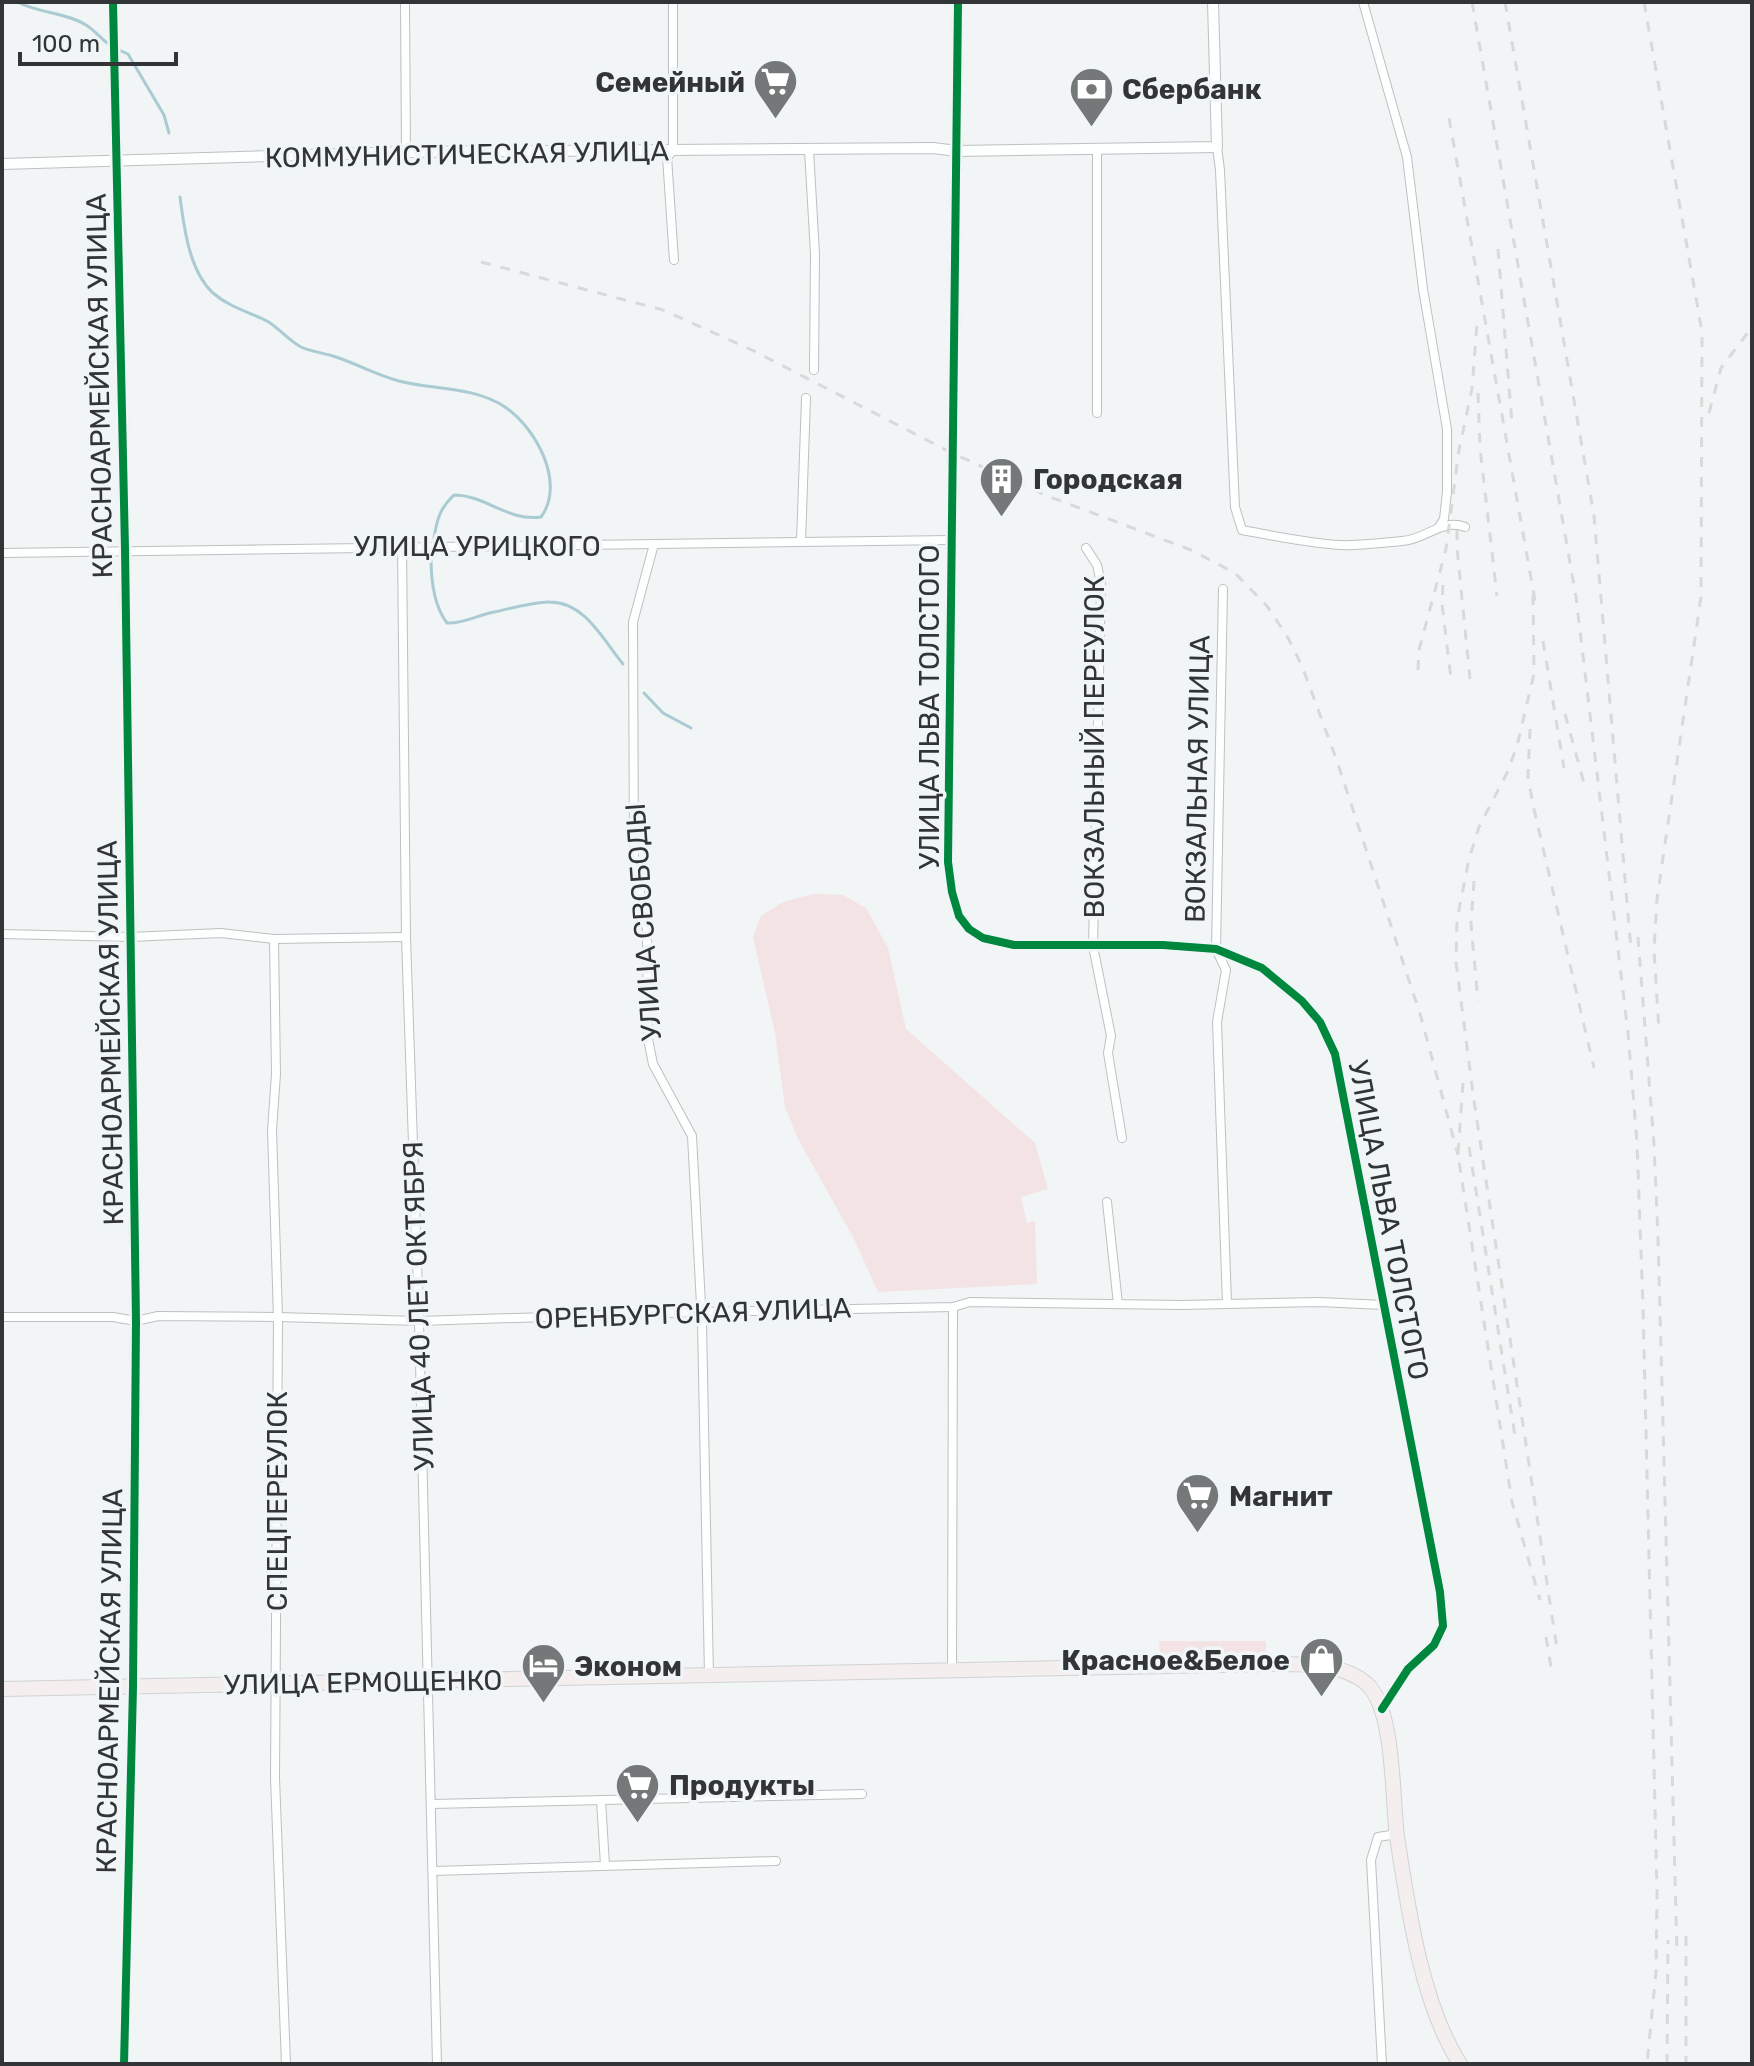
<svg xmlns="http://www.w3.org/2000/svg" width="1754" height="2066" font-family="Rubik,sans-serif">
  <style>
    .green { fill: #f3e3e4 }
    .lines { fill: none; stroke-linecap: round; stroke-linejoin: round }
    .stream { stroke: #aacbd2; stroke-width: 3 }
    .minor-casing { stroke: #bdc0c1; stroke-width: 10 }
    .tertiary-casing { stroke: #bdc0c1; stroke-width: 12 }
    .trunk-casing { stroke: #d1d2d3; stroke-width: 16 }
    .minor { stroke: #fdfefe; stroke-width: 8 }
    .tertiary { stroke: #fdfefe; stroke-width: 10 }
    .trunk { stroke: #f4eeef; stroke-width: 14 }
    .rail { stroke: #d8d9d9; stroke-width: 3; stroke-dasharray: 10 10; stroke-linecap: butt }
    .cycleway-casing { stroke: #f0f6f7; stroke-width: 13 }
    .cycleway { stroke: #00873e; stroke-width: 8 }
    .labels { text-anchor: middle; stroke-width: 7; stroke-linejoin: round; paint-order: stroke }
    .poi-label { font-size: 28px; font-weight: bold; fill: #323435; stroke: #f0f6f7; text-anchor: start }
    .street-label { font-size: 28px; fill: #323435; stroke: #f0f6f7 }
  </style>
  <rect width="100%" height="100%" fill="#f1f5f6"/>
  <g class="green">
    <path d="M814 894 843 895 866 908 888 948 906 1029 1035 1143 1048 1189 1021 1197 1027 1223 1035 1221 1037 1284 878 1292 853 1237 798 1139 785 1107 775 1033 753 937 761 916 783 902Z"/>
    <path d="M1159 1641H1266V1653L1160 1654Z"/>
  </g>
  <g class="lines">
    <g class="stream">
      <path d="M17 2C39 13 67 13 86 25 96 31 102 41 112 46"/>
      <path d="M119 50 128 54 164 115 169 133"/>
      <path d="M180 197C184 227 189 271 213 293 229 307 249 312 267 321 279 328 289 341 301 347 312 352 325 353 336 357 357 364 377 375 399 381 433 390 474 386 505 407 536 428 566 483 541 517 509 522 485 495 454 495 440 508 437 519 434 538"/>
      <path d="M431 558C431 579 434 606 447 623 464 624 477 615 494 612 509 609 537 601 550 602 585 602 603 640 623 664"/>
      <path d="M644 693 663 713 691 728"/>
    </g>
    <defs>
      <g id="minor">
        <path d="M405 2 406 152"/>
        <path d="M673 2V151L667 157 674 260"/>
        <path d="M1363 2 1407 157 1423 289 1447 429V492L1444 519 1439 527"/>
        <path d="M1217 147 1220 170 1235 507 1242 530C1275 536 1307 543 1340 545 1360 546 1382 543 1402 541 1425 540 1442 518 1465 527"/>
        <path d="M1097 149V413"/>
        <path d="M809 150 815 254 814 370"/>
        <path d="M801 542 806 398"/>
        <path d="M654 544 633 622 634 860 647 930 648 1039 653 1064 692 1136 702 1323 709 1676"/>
        <path d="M402 547 406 937 419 1321 437 2064"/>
        <path d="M1086 548 1097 565 1101 583 1093 946 1111 1036 1108 1053 1122 1138"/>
        <path d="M2 553 951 540"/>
        <path d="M1223 589 1216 949 1226 970 1217 1022 1227 1303"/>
        <path d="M2 934 130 937 221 933 274 939 406 937"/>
        <path d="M274 939 276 1074 272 1130 278 1317 275 1778 286 2064"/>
        <path d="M1107 1202 1118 1304"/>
        <path d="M2 1317H113L136 1321 158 1316 278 1317 419 1321 700 1312 953 1307 970 1302 1182 1305 1319 1302 1384 1305"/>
        <path d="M952 1671 953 1307"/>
        <path d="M601 1800 605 1865"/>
        <path d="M432 1804 862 1794"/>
        <path d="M433 1871 776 1861"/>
        <path d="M124 2064 133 1687"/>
        <path d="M1382 2064 1371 1860 1378 1837 1397 1834"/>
      </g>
      <g id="tertiary">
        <path d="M113 2 125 549 136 1321 133 1687"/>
        <path d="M958 2 948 862 952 892 959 916 969 929 983 938 1014 945H1163L1216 949 1262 968 1302 1001 1320 1022 1335 1054 1440 1592 1443 1626 1434 1645 1408 1669 1382 1709"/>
        <path d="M2 164 406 152 933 148 957 151 1217 147 1213 2"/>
      </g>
      <path id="trunk" d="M2 1689 1273 1664C1303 1664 1343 1663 1367 1684 1395 1710 1392 1799 1397 1837 1408 1907 1421 2003 1460 2064"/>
    </defs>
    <use href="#minor" class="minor-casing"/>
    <use href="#tertiary" class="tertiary-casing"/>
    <use href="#trunk" class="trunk-casing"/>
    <use href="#minor" class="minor"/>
    <use href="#tertiary" class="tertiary"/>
    <use href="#trunk" class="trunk"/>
    <g class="rail">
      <path d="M1472 2 1576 597 1628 1033 1637 1142 1643 1307 1657 1892 1656 1972 1647 2064"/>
      <path d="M1505 2 1594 516 1631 949"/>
      <path d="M1644 2 1702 332 1701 597 1657 899 1654 950 1659 1031"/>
      <path d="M1449 118 1536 606"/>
      <path d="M1498 249 1512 424"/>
      <path d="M481 262 663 310 752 350 952 453 1045 495 1191 550 1235 573 1267 606 1287 636 1302 666 1337 761 1421 1017 1458 1155"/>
      <path d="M1478 393 1480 448 1497 596"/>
      <path d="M1709 413 1721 368 1752 327"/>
      <path d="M1457 530V548L1470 679"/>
      <path d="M1443 585 1442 604 1451 679"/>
      <path d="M1533 595 1534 674 1517 746 1507 773 1479 827 1469 859 1457 920 1456 962 1474 1101 1557 1649"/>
      <path d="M1543 641 1564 768"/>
      <path d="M1418 670 1419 650 1446 549 1459 450 1472 389 1477 324"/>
      <path d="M1565 714 1585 787"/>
      <path d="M1530 729 1528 777 1533 805 1594 1068"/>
      <path d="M1474 881 1471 924 1478 1001"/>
      <path d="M1638 937 1654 1144 1658 1237 1677 1952"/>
      <path d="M1463 1083 1458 1155 1512 1502 1540 1600"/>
      <path d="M1469 1147 1515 1436"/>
      <path d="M1546 1637 1551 1667"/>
      <path d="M1686 1936V2064"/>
      <path d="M1667 2064 1668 1940"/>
    </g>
    <defs>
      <g id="cycleway">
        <path d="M113 2 125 549 136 1321 133 1687 124 2064"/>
        <path d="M958 2 948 862 952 892 959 916 969 929 983 938 1014 945H1163L1216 949 1262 968 1302 1001 1320 1022 1335 1054 1440 1592 1443 1626 1434 1645 1408 1669 1382 1709"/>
      </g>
    </defs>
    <use href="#cycleway" class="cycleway-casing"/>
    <use href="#cycleway" class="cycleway"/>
  </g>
  <defs>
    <symbol id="supermarket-pin" viewBox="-11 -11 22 30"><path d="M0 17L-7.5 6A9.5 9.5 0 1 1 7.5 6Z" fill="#757879" stroke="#f0f6f7"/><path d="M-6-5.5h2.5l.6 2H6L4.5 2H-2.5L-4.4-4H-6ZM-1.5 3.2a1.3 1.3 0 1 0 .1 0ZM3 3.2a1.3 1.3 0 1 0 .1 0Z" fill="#fff"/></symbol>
    <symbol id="bank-pin" viewBox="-11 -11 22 30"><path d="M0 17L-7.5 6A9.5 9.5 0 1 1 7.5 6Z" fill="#757879" stroke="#f0f6f7"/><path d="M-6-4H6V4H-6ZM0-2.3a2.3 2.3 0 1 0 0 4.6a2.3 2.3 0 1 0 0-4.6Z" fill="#fff"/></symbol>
    <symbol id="building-pin" viewBox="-11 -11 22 30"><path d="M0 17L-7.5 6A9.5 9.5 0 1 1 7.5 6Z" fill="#757879" stroke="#f0f6f7"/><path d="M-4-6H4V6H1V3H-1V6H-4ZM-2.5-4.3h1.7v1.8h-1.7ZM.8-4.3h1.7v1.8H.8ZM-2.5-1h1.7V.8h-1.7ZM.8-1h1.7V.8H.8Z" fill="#fff"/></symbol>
    <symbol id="shop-pin" viewBox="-11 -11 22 30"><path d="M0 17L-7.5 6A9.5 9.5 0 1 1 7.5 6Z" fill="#757879" stroke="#f0f6f7"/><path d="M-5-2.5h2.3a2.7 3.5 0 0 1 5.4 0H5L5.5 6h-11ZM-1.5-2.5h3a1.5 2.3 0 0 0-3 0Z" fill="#fff"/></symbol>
    <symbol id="hotel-pin" viewBox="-11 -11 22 30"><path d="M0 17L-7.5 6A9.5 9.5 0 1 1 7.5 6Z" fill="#757879" stroke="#f0f6f7"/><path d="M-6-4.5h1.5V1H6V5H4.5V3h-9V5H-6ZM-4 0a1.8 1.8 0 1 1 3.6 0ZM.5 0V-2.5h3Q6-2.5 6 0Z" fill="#fff"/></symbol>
  </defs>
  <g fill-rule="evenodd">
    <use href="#supermarket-pin" x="750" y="56" width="51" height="69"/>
    <use href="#bank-pin" x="1066" y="64" width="51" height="69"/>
    <use href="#building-pin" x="976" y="454" width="51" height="69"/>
    <use href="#supermarket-pin" x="1172" y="1470" width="51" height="69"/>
    <use href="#shop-pin" x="1296" y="1634" width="51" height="69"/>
    <use href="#hotel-pin" x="518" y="1640" width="51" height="69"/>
    <use href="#supermarket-pin" x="612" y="1760" width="51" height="69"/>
  </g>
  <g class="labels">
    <g class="poi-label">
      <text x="745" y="92" text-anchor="end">Семейный</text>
      <text x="1122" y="99">Сбербанк</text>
      <text x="1033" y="489">Городская</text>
      <text x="1229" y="1506">Магнит</text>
      <text x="1290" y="1670" text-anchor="end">Красное&amp;Белое</text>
      <text x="574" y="1676">Эконом</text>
      <text x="669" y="1795">Продукты</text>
    </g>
    <g class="street-label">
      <text transform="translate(467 154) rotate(-1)" y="10">КОММУНИСТИЧЕСКАЯ УЛИЦА</text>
      <text transform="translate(99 386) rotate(-91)" y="10">КРАСНОАРМЕЙСКАЯ УЛИЦА</text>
      <text x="477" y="556">УЛИЦА УРИЦКОГО</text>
      <text transform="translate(929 707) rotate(-90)" y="10">УЛИЦА ЛЬВА ТОЛСТОГО</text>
      <text transform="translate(1094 747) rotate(-90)" y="10">ВОКЗАЛЬНЫЙ ПЕРЕУЛОК</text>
      <text transform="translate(1197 779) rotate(-89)" y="10">ВОКЗАЛЬНАЯ УЛИЦА</text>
      <text transform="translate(643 922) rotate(-94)" y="10">УЛИЦА СВОБОДЫ</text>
      <text transform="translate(110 1033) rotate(-91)" y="10">КРАСНОАРМЕЙСКАЯ УЛИЦА</text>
      <text transform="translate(1389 1220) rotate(79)" y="10">УЛИЦА ЛЬВА ТОЛСТОГО</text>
      <text transform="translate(418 1306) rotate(-92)" y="10">УЛИЦА 40 ЛЕТ ОКТЯБРЯ</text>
      <text transform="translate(693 1313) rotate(-2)" y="10">ОРЕНБУРГСКАЯ УЛИЦА</text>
      <text transform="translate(277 1501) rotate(-90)" y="10">СПЕЦПЕРЕУЛОК</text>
      <text transform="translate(109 1681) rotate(-89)" y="10">КРАСНОАРМЕЙСКАЯ УЛИЦА</text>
      <text transform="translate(363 1682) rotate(-1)" y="10">УЛИЦА ЕРМОЩЕНКО</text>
    </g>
  </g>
  <rect width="1754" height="2066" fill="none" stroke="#323435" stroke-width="8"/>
  <path d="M20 52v12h156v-12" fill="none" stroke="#323435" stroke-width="4"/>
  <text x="32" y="52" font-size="24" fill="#323435" stroke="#f0f6f7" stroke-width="6" paint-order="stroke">100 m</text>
</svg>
